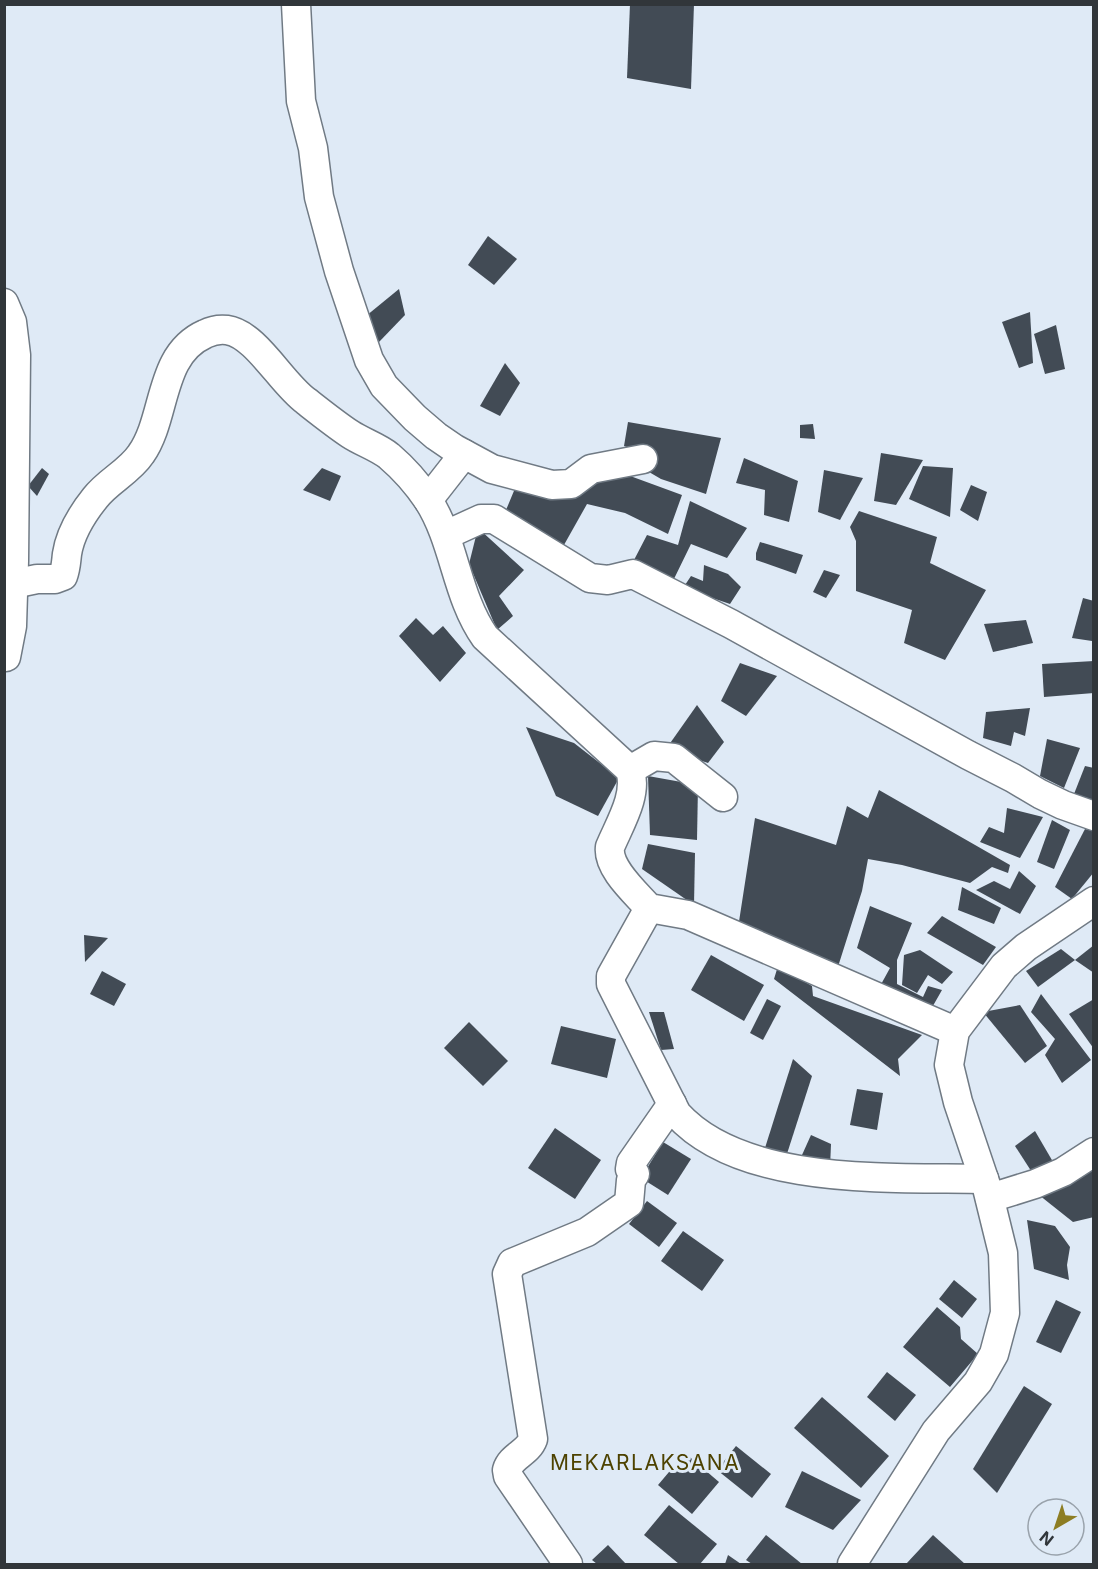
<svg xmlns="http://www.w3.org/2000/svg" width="1098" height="1569" font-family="Inter,sans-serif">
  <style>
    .building { fill: #424b55 }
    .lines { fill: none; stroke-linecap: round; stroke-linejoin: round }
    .street-casing { stroke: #707a84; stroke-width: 31 }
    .street { stroke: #fff; stroke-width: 28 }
    .labels { text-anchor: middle; stroke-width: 6; stroke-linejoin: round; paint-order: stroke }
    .quarter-label { font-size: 21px; letter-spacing: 1.5px; fill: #4d4200; stroke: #dfeaf6 }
  </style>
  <rect width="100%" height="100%" fill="#dfeaf6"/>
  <g class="building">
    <path d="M630 4H694L691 89 627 78Z"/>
    <path d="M488 236 517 259 494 285 468 265Z"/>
    <path d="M399 289 405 315 379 342 366 316Z"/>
    <path d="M1030 312 1033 363 1019 368 1002 322Z"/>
    <path d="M1056 325 1065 369 1045 374 1034 334Z"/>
    <path d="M505 363 520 383 500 416 480 406Z"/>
    <path d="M628 422 721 438 706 494 661 479 649 472 657 458 624 446Z"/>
    <path d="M813 424 815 439 800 438V425Z"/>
    <path d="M881 453 923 460 896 505 874 501Z"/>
    <path d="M744 458 798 481 789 522 764 515 765 490 736 483Z"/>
    <path d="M923 466 953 468 950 517 909 499Z"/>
    <path d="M42 468 49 474 37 496 28 486Z"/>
    <path d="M322 468 341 476 330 501 303 490Z"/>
    <path d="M824 470 863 478 840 520 818 512Z"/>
    <path d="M622 473 682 495 668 534 625 513 587 504 560 552 506 510 516 486 576 492Z"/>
    <path d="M971 485 987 492 978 521 960 510Z"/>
    <path d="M690 501 747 528 727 558 691 544 671 585 634 560 647 535 678 545Z"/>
    <path d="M859 511 937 537 930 563 986 590 945 660 904 643 912 610 856 591V541L850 527Z"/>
    <path d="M478 528 524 570 499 596 513 616 497 630 469 564Z"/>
    <path d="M760 542 803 555 796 574 756 560V553Z"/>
    <path d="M704 565 728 574 741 587 730 604 683 588 691 576 703 581Z"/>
    <path d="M824 570 840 575 826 598 813 592Z"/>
    <path d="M1083 598 1094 601 1092 641 1072 638Z"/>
    <path d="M416 618 433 635 443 626 466 653 440 682 399 636Z"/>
    <path d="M1026 620 1033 643 993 652 984 624Z"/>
    <path d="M1094 661V693L1044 697 1042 664Z"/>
    <path d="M740 663 777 676 746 716 721 701Z"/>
    <path d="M697 705 724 742 708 763 666 749Z"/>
    <path d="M1030 708 1025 736 1014 732 1011 746 983 738 986 712Z"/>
    <path d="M526 727 574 743 619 778 598 816 556 796Z"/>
    <path d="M1047 739 1080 748 1064 788 1040 776Z"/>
    <path d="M1085 766 1094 768V815L1074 794Z"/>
    <path d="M648 776 698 785 697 840 650 835Z"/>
    <path d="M879 790 1010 865 1008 873 992 867 970 883 902 865 868 859 862 891 836 973 738 928 755 818 836 845 847 806 868 818Z"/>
    <path d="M1007 808 1043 817 1020 858 980 842 989 827 1004 833Z"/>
    <path d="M1052 820 1070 830 1054 869 1037 862Z"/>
    <path d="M1085 829 1094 831V872L1072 899 1055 887Z"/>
    <path d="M648 844 695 853 694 905 642 869Z"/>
    <path d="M1019 871 1036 886 1020 914 976 890 994 881 1010 889Z"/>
    <path d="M962 887 1001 908 994 924 958 910Z"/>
    <path d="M870 906 912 923 897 960V984L923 997 928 986 942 990 930 1011 879 988 890 968 857 948Z"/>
    <path d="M942 916 996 947 983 965 927 933Z"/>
    <path d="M84 935 108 938 85 962Z"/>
    <path d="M1094 945V973L1075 960Z"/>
    <path d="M1061 949 1075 960 1038 987 1026 971Z"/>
    <path d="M920 950 953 972 942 984 928 975 917 993 902 985 904 955Z"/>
    <path d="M711 955 764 985 744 1021 691 990Z"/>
    <path d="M778 966 812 986 813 996 922 1035 898 1059 900 1076 774 979Z"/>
    <path d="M102 971 126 984 114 1006 90 994Z"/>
    <path d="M1041 994 1091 1060 1062 1083 1045 1055 1055 1039 1031 1012Z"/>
    <path d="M767 999 781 1006 763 1040 750 1033Z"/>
    <path d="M1094 999V1049L1069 1014Z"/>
    <path d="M1020 1005 1047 1046 1025 1063 983 1012Z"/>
    <path d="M649 1012H664L674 1049 661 1050Z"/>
    <path d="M469 1022 508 1061 483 1086 444 1048Z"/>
    <path d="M561 1026 616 1039 607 1078 551 1064Z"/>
    <path d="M793 1059 812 1076 785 1160 765 1148Z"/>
    <path d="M857 1089 883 1093 877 1130 850 1125Z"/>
    <path d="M555 1128 601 1160 575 1199 528 1168Z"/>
    <path d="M1035 1131 1056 1167 1035 1177 1015 1146Z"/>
    <path d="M811 1135 831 1144 830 1168 802 1155Z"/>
    <path d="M663 1142 691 1159 668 1195 641 1178Z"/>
    <path d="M1094 1166V1217L1073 1222 1039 1195Z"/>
    <path d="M647 1201 677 1223 659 1247 629 1224Z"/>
    <path d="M1027 1220 1055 1226 1070 1247 1067 1265 1069 1280 1034 1269Z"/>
    <path d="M683 1231 724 1260 702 1291 661 1261Z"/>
    <path d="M954 1280 977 1299 962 1318 939 1299Z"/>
    <path d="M1056 1300 1081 1312 1061 1353 1036 1342Z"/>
    <path d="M937 1307 960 1327 961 1339 978 1354 950 1387 903 1347Z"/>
    <path d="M887 1372 916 1395 895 1421 867 1397Z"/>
    <path d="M1024 1386 1052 1404 997 1493 973 1469Z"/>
    <path d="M822 1397 889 1456 861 1488 794 1428Z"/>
    <path d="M736 1446 771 1474 752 1498 717 1470Z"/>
    <path d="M685 1453 719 1482 692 1514 658 1485Z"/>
    <path d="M802 1471 861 1500 833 1530 785 1507Z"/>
    <path d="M669 1505 717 1544 700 1564H679L644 1535Z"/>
    <path d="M766 1535 802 1564H752L746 1560Z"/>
    <path d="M933 1535 965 1564H906Z"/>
    <path d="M608 1545 626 1564H597L592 1560Z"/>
    <path d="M728 1555 741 1564H725Z"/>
  </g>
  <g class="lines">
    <defs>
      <g id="street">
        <path d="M296 4 301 101 313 148 319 197 339 271 369 360 384 386 415 418 436 436 455 449 492 469 552 485 571 484 591 469 643 459"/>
        <path d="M4 303 12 322 16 355 14 561 12 626 6 657"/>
        <path d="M428 500 464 454"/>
        <path d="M446 535 481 519H494L590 578 608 580 633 574 731 624 968 755 1013 778 1040 794 1063 805 1094 816"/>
        <path d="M13 584 37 579H55L63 576C66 568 66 562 67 554 70 534 83 513 95 498 108 481 129 472 141 454 167 417 158 355 205 334 211 331 219 329 227 330 256 334 281 383 306 401 320 412 335 424 350 434 362 442 378 447 389 456 403 468 418 485 428 500 455 542 456 596 485 637L630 770C638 795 620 823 610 847 607 868 636 893 649 908L688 915 955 1031"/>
        <path d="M630 770 654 756 674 758 723 797"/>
        <path d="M649 908 611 976V984L677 1114C743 1187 894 1177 984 1179"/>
        <path d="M990 1198 1035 1184 1063 1172 1094 1152"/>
        <path d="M568 1564 508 1476 507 1470C511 1456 528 1453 533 1439L507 1274 512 1263 587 1232 629 1203 631 1180 635 1174 630 1169 631 1163 672 1104"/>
        <path d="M852 1564 936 1431 978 1382 994 1354 1005 1313 1003 1253 987 1188 958 1102 949 1065 955 1031 1004 966 1026 947 1094 901"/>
      </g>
    </defs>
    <use href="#street" class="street-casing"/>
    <use href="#street" class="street"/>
  </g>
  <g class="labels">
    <g class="quarter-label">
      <text x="645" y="1470">MEKARLAKSANA</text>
    </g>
  </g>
  <rect width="1098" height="1569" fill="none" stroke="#31363a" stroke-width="12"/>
  <g transform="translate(1056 1527) rotate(219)"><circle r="28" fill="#dfeaf6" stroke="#99a2ab" stroke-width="1.5"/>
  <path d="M0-4.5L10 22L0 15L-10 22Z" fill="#8d7d23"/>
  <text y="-9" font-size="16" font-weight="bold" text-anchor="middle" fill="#31363a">N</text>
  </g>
</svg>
